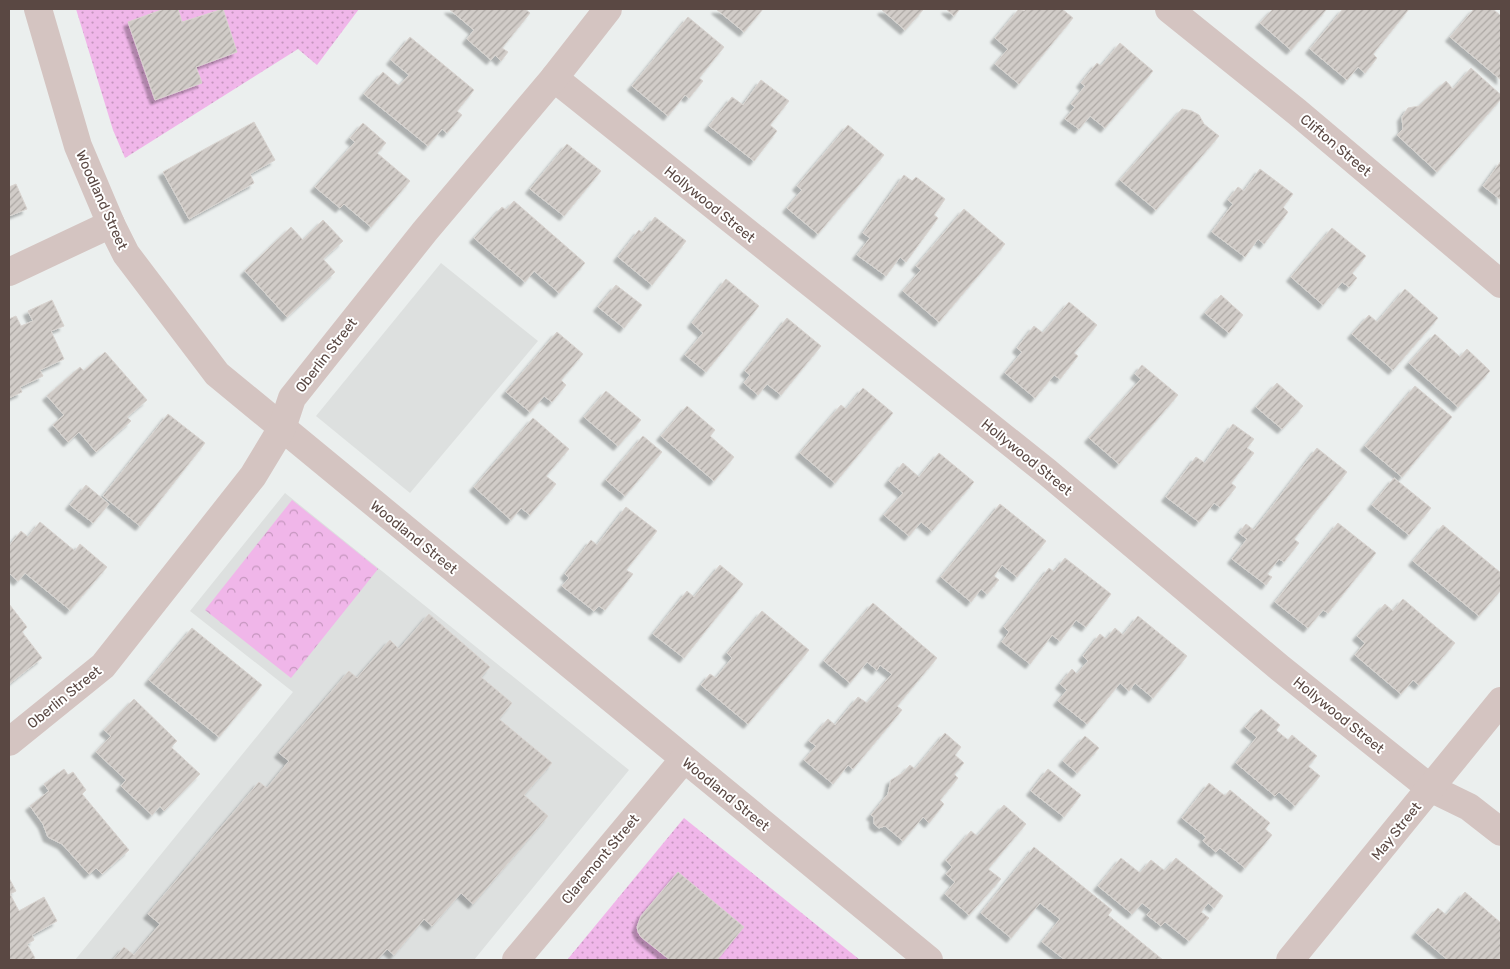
<svg xmlns="http://www.w3.org/2000/svg" width="1510" height="969" font-family="Rubik,sans-serif">
  <style>
    .education { fill: #dde0df }
    .grass { fill: url(#grass-dots) }
    .park { fill: url(#park-crowns) }
    .building { fill: url(#building-hatch); stroke: #d8d3cf; filter: url(#shadow) }
    .lines { fill: none; stroke-linecap: round; stroke-linejoin: round }
    .minor { stroke: #d4c4c1; stroke-width: 28 }
    .labels { text-anchor: middle; stroke-width: 4; stroke-linejoin: round; paint-order: stroke }
    .street-label { font-size: 14px; fill: #5a4843; stroke: #fff }
  </style>
  <defs>
    <pattern id="grass-dots" width="8" height="8" patternUnits="userSpaceOnUse" patternTransform="scale(1.25)"><rect width="8" height="8" fill="#f0b6e9"/><path d="M2 2h.1M6 6h.1" fill="none" stroke="#c596be" stroke-width="1.8" stroke-linecap="round"/></pattern>
    <pattern id="park-crowns" width="20" height="18" patternUnits="userSpaceOnUse" patternTransform="scale(1.25)"><rect width="20" height="18" fill="#f0b6e9"/><path d="M2 6a3 3 0 1 1 6 0M12 15a3 3 0 1 1 6 0" fill="none" stroke="#c596be"/></pattern>
    <pattern id="building-hatch" width="6" height="6" patternUnits="userSpaceOnUse" patternTransform="scale(1.25)"><rect width="6" height="6" fill="#d1ccc8"/><path d="M-1 1l2-2M0 6l6-6M5 7l2-2" fill="none" stroke="#ada8a4"/></pattern>
    <filter id="shadow"><feDropShadow dx="-4.5" dy="4.5" stdDeviation="1" flood-color="#0004"/></filter>
  </defs>
  <rect width="100%" height="100%" fill="#ebefee"/>
  <g class="education">
    <path d="M441 263 538 341 410 493 316 416Z"/>
    <path d="M285 493 629 770 474 960H75L293 692 190 611Z"/>
  </g>
  <g class="grass">
    <path d="M76 9H359L317 65 298 49 125 158 113 130Z"/>
    <path d="M684 818 860 960H567Z"/>
  </g>
  <path class="park" d="M292 500 378 569 291 678 205 610Z"/>
  <g class="building">
    <path d="M164 9H178L182 22 223 9 237 52 196 67 202 83 155 100 128 22Z"/>
    <path d="M449 9H525L530 13 502 48 508 52 501 61 495 55 491 60 467 39 474 30Z"/>
    <path d="M716 9H763L744 32Z"/>
    <path d="M884 9H921L923 10 905 30 882 10Z"/>
    <path d="M946 9H960L954 16Z"/>
    <path d="M1019 9 1024 11 1026 9H1062L1073 18 1019 84 995 64 1008 49 995 38Z"/>
    <path d="M1273 9H1327L1291 50 1260 23Z"/>
    <path d="M1343 9H1409L1373 54 1377 58 1365 73 1358 67 1347 80 1310 49Z"/>
    <path d="M1474 9H1493L1501 16V80L1450 37Z"/>
    <path d="M688 17 724 47 699 78 703 81 689 98 685 95 668 116 632 86Z"/>
    <path d="M410 37 474 90 457 111 462 115 447 133 442 129 428 146 364 94 383 72 399 86 409 75 391 60Z"/>
    <path d="M1120 43 1153 71 1105 128 1090 116 1079 129 1065 119 1075 107 1071 104 1085 86 1081 83 1097 63 1101 66Z"/>
    <path d="M1471 68 1501 95V99L1437 172 1397 135 1403 129 1402 117 1408 108 1419 106 1446 81 1453 89Z"/>
    <path d="M761 80 789 101 770 125 777 131 754 161 709 126 732 97 743 105Z"/>
    <path d="M1182 109 1192 111 1199 115 1204 124 1219 136 1156 210 1120 180Z"/>
    <path d="M254 122 275 160 250 174 254 183 189 219 163 172Z"/>
    <path d="M363 123 386 143 377 153 410 181 371 227 344 204 340 208 315 187 355 142 350 138Z"/>
    <path d="M848 125 884 155 818 234 787 208 802 190 797 186Z"/>
    <path d="M567 144 601 171 564 216 530 189Z"/>
    <path d="M1501 161V200L1483 186Z"/>
    <path d="M1260 169 1293 194 1283 207 1288 212 1264 244 1258 239 1245 257 1212 232 1233 204 1228 200 1238 187 1244 191Z"/>
    <path d="M904 175 912 181 916 177 945 199 934 215 938 218 906 262 900 257 886 276 857 255 870 238 863 233Z"/>
    <path d="M16 184 27 209 9 216V187Z"/>
    <path d="M514 201 585 263 559 293 534 271 525 282 474 238 502 207 506 210Z"/>
    <path d="M964 209 1005 244 939 322 903 291 921 270 916 266Z"/>
    <path d="M655 217 686 241 652 285 618 257 639 230 643 233Z"/>
    <path d="M323 220 343 241 323 259 335 272 287 317 245 271 291 227 303 240Z"/>
    <path d="M1332 228 1366 256 1352 273 1357 278 1349 287 1342 282 1323 305 1291 277Z"/>
    <path d="M726 279 759 306 706 372 685 355 703 333 692 323Z"/>
    <path d="M616 285 642 305 624 328 598 307Z"/>
    <path d="M1405 289 1438 318 1393 370 1352 334 1369 315 1377 322Z"/>
    <path d="M1221 295 1243 315 1229 333 1205 313Z"/>
    <path d="M52 300 64 326 51 331 64 359 40 370 43 376 20 387 22 392 9 398V319L16 316 21 326 33 321 28 311Z"/>
    <path d="M1069 302 1097 325 1074 353 1078 356 1060 379 1054 375 1035 398 1005 373 1022 352 1017 348 1034 326 1043 333Z"/>
    <path d="M787 318 821 346 781 395 767 384 758 395 744 383 750 375 745 371Z"/>
    <path d="M557 332 583 354 561 380 566 385 552 402 544 396 530 412 506 392Z"/>
    <path d="M1435 334 1460 357 1467 349 1490 371 1458 407 1409 363Z"/>
    <path d="M105 352 147 400 127 417 131 421 96 452 79 432 68 442 53 425 64 415 47 396 80 367 84 371Z"/>
    <path d="M1142 365 1178 395 1119 464 1089 438 1141 379 1135 374Z"/>
    <path d="M1277 383 1303 406 1282 429 1256 407Z"/>
    <path d="M1415 386 1452 417 1402 477 1365 446Z"/>
    <path d="M863 388 893 413 835 483 800 453 841 405 846 409Z"/>
    <path d="M606 391 641 420 618 446 584 417Z"/>
    <path d="M687 406 715 430 710 436 734 457 714 481 661 436Z"/>
    <path d="M168 414 205 443 140 526 103 496Z"/>
    <path d="M533 418 569 449 546 476 556 484 530 515 521 508 511 520 474 487Z"/>
    <path d="M1233 424 1254 439 1247 448 1254 453 1231 483 1236 487 1220 507 1214 503 1199 522 1166 497 1196 457 1205 463Z"/>
    <path d="M643 436 662 452 625 496 606 480Z"/>
    <path d="M1317 448 1347 472 1294 539 1299 543 1284 562 1279 559 1267 574 1272 577 1266 585 1232 559 1247 539 1239 533 1246 524 1254 530Z"/>
    <path d="M939 453 974 482 932 531 921 522 909 536 884 515 903 493 889 481 903 463 919 477Z"/>
    <path d="M1394 478 1431 508 1409 535 1372 505Z"/>
    <path d="M86 485 109 504 93 523 70 505Z"/>
    <path d="M1000 504 1046 541 1017 577 1002 565 994 576 999 580 987 594 981 589 971 602 941 577Z"/>
    <path d="M626 507 657 531 626 570 633 574 605 610 599 606 594 611 562 586 569 578 565 574 591 540 597 545Z"/>
    <path d="M40 522 75 551 80 544 107 567 70 610 25 573 18 581 9 573V546L21 531 28 537Z"/>
    <path d="M1338 523 1376 553 1328 613 1323 610 1308 628 1275 602Z"/>
    <path d="M1443 525 1501 573V590L1479 616 1413 561Z"/>
    <path d="M1065 558 1111 594 1086 627 1076 620 1060 641 1052 635 1030 664 1002 642 1009 632 1004 627 1049 568 1054 572Z"/>
    <path d="M720 565 743 584 684 658 653 634 687 591 694 597Z"/>
    <path d="M1403 599 1455 643 1419 685 1413 680 1401 694 1355 655 1365 643 1357 636 1385 604 1393 611Z"/>
    <path d="M873 603 937 658 897 706 902 710 853 769 848 765 833 784 804 760 816 746 809 741 828 719 835 725 858 697 867 703 892 674 880 665 877 670 867 662 850 683 824 661Z"/>
    <path d="M9 604 27 627 22 632 42 658 9 684Z"/>
    <path d="M762 611 809 650 748 724 701 685 710 674 716 678 732 658 727 653Z"/>
    <path d="M429 614 490 667 481 677 512 703 499 719 552 763 524 795 548 816 473 904 461 893 432 926 424 919 394 955 387 949 377 960H113L124 947 134 955 160 924 148 914 259 782 267 788 289 761 279 753 349 671 357 678 390 640 399 649Z"/>
    <path d="M1138 616 1187 656 1153 698 1135 683 1129 691 1120 683 1087 724 1058 701 1067 690 1060 684 1072 669 1077 674 1088 661 1083 656 1100 634 1106 639 1115 628 1123 635Z"/>
    <path d="M192 628 262 685 219 737 149 680Z"/>
    <path d="M134 699 177 741 171 747 200 774 164 811 160 806 152 815 121 786 126 780 96 752 111 736 104 730Z"/>
    <path d="M1261 709 1280 725 1276 730 1288 740 1292 735 1317 756 1308 766 1320 776 1295 806 1279 792 1275 796 1236 763 1257 737 1245 727Z"/>
    <path d="M945 733 961 747 955 755 964 763 954 774 958 778 940 800 944 804 929 823 923 817 903 841 885 826 879 828 874 824V817L871 815 888 794 891 780 903 773 910 765 915 769Z"/>
    <path d="M1085 736 1099 748 1077 773 1063 761Z"/>
    <path d="M64 769 68 775 73 772 86 790 82 794 129 850 102 874 96 868 89 874 62 844 48 837 43 824 30 806 49 791 44 784Z"/>
    <path d="M1048 769 1081 795 1064 817 1031 791Z"/>
    <path d="M1209 783 1225 796 1230 790 1270 823 1265 829 1272 835 1245 868 1220 848 1216 852 1203 841 1206 837 1182 818Z"/>
    <path d="M1004 805 1026 824 988 869 1001 879 969 915 945 894 955 882 946 874 952 867 946 860 971 831 977 836Z"/>
    <path d="M1034 847 1112 910 1108 915 1163 960H1065L1042 942 1060 919 1040 903 1011 938 981 913Z"/>
    <path d="M1121 858 1140 873 1151 860 1165 871 1176 858 1223 896 1214 908 1208 903 1201 912 1209 918 1189 941 1165 922 1161 926 1147 915 1151 910 1142 903 1132 914 1098 886Z"/>
    <path d="M678 872 744 927 717 960H670L641 937 638 932 637 927 641 916Z"/>
    <path d="M9 878 16 891 10 894 19 911 44 897 57 921 32 935 34 940 27 944 35 958 30 960H9Z"/>
    <path d="M1465 892 1501 923V960H1448L1416 933 1438 908 1446 915Z"/>
  </g>
  <g class="lines">
    <g class="minor">
      <path d="M38 9 78 146 111 224 126 254 217 374 929 960"/>
      <path d="M1169 9 1297 112 1501 284"/>
      <path d="M554 78 1047 472 1280 668 1430 788 1469 807 1501 832"/>
      <path d="M9 272 111 224"/>
      <path d="M9 742 103 666 253 476 282 428 292 398 425 231 554 78 608 9"/>
      <path d="M516 960 684 759"/>
      <path d="M1290 960 1501 701"/>
    </g>
  </g>
  <g class="labels">
    <g class="street-label">
      <text transform="translate(1336 145) rotate(40)" y="5">Clifton Street</text>
      <text transform="translate(102 200) rotate(66)" y="5">Woodland Street</text>
      <text transform="translate(710 204) rotate(39)" y="5">Hollywood Street</text>
      <text transform="translate(326 355) rotate(-52)" y="5">Oberlin Street</text>
      <text transform="translate(1027 457) rotate(39)" y="5">Hollywood Street</text>
      <text transform="translate(414 537) rotate(39)" y="5">Woodland Street</text>
      <text transform="translate(64 697) rotate(-39)" y="5">Oberlin Street</text>
      <text transform="translate(1339 715) rotate(39)" y="5">Hollywood Street</text>
      <text transform="translate(726 794) rotate(39)" y="5">Woodland Street</text>
      <text transform="translate(1396 831) rotate(-51)" y="5">May Street</text>
      <text transform="translate(600 859) rotate(-50)" y="5">Claremont Street</text>
    </g>
  </g>
  <rect width="1510" height="969" fill="none" stroke="#5a4843" stroke-width="20"/>
</svg>
